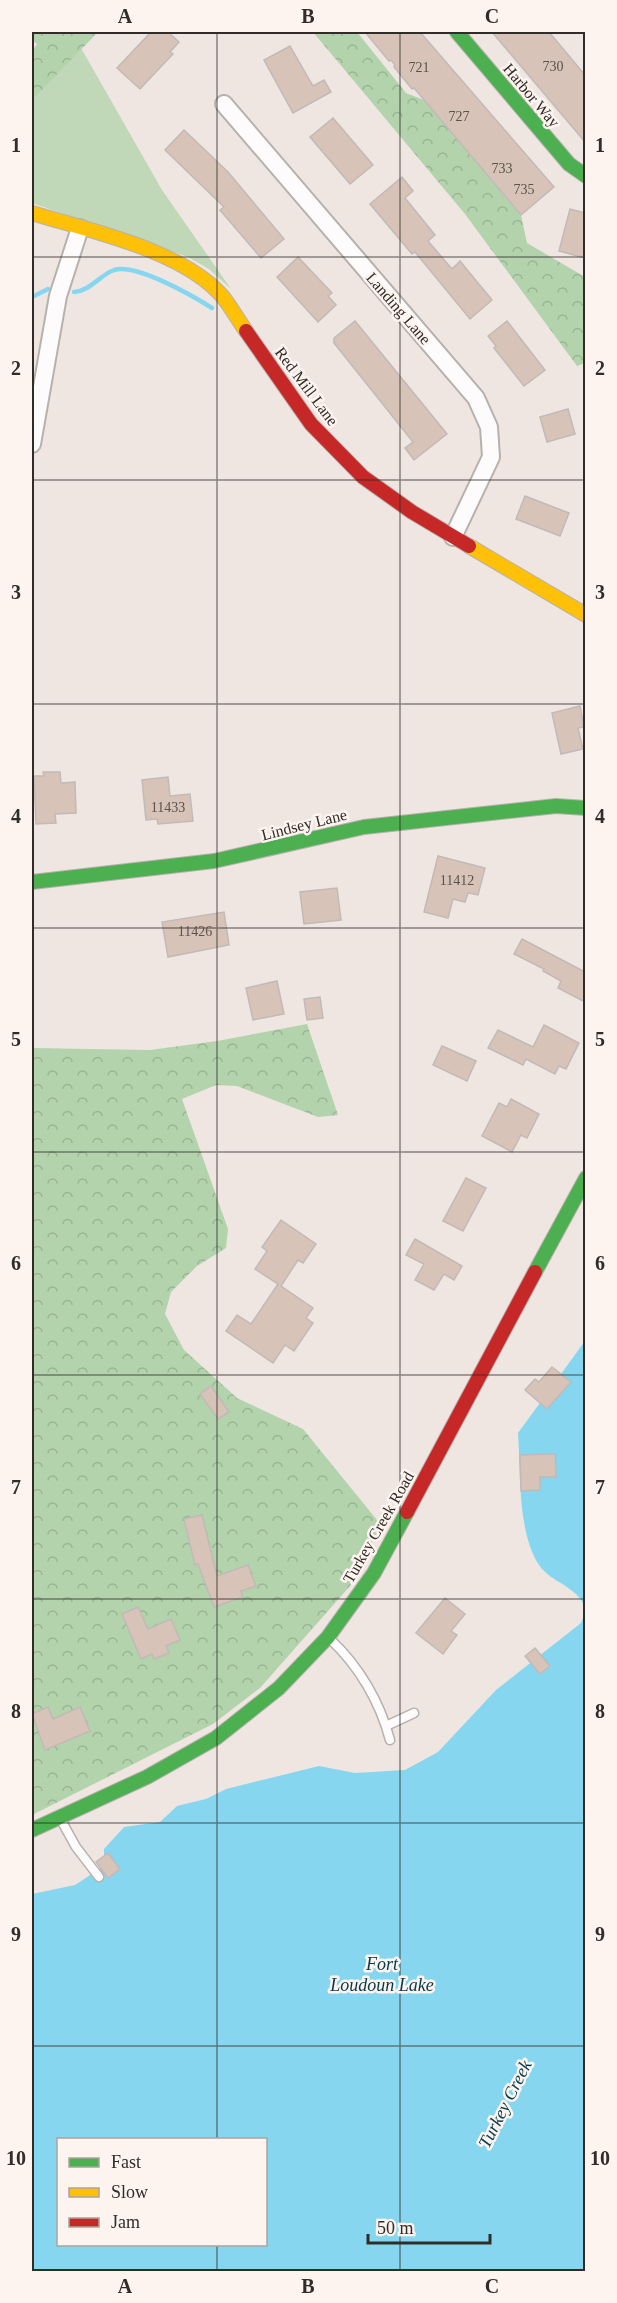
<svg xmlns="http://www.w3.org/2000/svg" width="617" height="2303" font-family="'Times New Roman',serif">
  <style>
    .green { fill: #c0d7b8 }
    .forest { fill: url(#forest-crowns) }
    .water { fill: #87d6ef; fill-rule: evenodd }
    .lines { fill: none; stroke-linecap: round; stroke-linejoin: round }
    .stream { stroke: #87d6ef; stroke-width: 4.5 }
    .building { fill: #d7c3b8; stroke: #c1bab7; stroke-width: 1.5 }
    .lane-casing { stroke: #b7b1ae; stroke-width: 11 }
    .street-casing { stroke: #b7b1ae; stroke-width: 20 }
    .fast-casing { stroke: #b7b1ae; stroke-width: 16 }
    .slow-casing { stroke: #b7b1ae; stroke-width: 16 }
    .jam-casing { stroke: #b7b1ae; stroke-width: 16 }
    .lane { stroke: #fdfbfb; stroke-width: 8 }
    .street { stroke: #fdfbfb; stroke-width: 16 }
    .fast { stroke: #4caf50; stroke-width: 14 }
    .slow { stroke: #ffc107; stroke-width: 14 }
    .jam { stroke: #c62828; stroke-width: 14 }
    .grid { fill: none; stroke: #312c28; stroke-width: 1.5; stroke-opacity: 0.55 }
    .labels { text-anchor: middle; stroke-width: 5; stroke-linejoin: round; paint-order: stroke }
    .number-label { font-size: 14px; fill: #5a524c }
    .street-label { font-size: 16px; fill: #312c28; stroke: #fdf4ef }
    .water-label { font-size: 18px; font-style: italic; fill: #043b4b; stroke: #fdf4ef }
    .neatline { fill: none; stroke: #312c28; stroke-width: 2 }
    .grid-label { font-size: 20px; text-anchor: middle; font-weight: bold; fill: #312c28 }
  </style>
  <defs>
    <pattern id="forest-crowns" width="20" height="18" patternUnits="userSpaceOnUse" patternTransform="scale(1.5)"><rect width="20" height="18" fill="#b2d3ac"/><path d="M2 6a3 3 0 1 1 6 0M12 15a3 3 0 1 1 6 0" fill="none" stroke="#9ab594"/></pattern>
  </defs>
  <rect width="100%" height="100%" fill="#efe6e2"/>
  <path class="green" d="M81 48 162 190 231 289 209 269 188 257 32 203V100Z"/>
  <g class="forest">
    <path d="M32 32H98L32 100V51L37 44 32 40Z"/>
    <path d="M313 32H357L406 93 424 100 521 215 527 243 585 277V363L577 366 465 214Z"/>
    <path d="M307 1024 338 1115 318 1117 237 1086 216 1085 182 1099 228 1229 226 1248 197 1266 171 1292 165 1314 184 1350 237 1398 303 1429 381 1525 350 1586 260 1688 213 1724 32 1815V1048L150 1050 217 1041Z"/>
  </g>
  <g class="water">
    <path d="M585 1341V1608C578 1586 551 1583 539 1565 517 1531 521 1473 518 1433Z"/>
    <path d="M585 1613V2271L32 2272V1894L75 1885 104 1866V1849L124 1827 160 1822 177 1806 206 1799 226 1789 319 1766 355 1773 405 1770 438 1752 496 1690 581 1623ZM58 2140H266V2244H58Z"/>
  </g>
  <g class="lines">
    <g class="stream">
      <path d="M74 292C90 291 100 275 114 270 136 263 193 296 212 308"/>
      <path d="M32 297 48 289"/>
    </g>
  </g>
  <g class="building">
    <path d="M151 32H168L179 42 170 52 173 54 140 89 117 68Z"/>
    <path d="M365 32H420L554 187 521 215 414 88 412 89 394 67 395 65 391 60 389 61Z"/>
    <path d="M492 32H549L585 75V142Z"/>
    <path d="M290 46 313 86 324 80 331 92 293 113 264 60Z"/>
    <path d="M333 118 373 165 350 184 310 137Z"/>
    <path d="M184 130 228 172 284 239 261 258 220 210 224 207 165 150Z"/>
    <path d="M402 177 413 191 405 198 435 235 428 241 452 269 460 261 492 300 470 319 415 252 412 254 370 204Z"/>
    <path d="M570 209 585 213V258L559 251Z"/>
    <path d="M298 257 332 293 328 296 336 305 318 322 277 277Z"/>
    <path d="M355 321 447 434 414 460 405 448 413 442 334 343V338Z"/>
    <path d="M507 321 545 370 524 386 494 348 496 346 488 336Z"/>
    <path d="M568 409 575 434 547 442 540 417Z"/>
    <path d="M525 496 569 513 560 536 516 519Z"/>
    <path d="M580 706 584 727 578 728 583 749 561 754 552 713Z"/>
    <path d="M43 772H60L61 783 75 782 76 813 55 814 56 823 36 824 34 776H44Z"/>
    <path d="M168 777 170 796 190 794 193 821 158 824 157 819 146 820 142 780Z"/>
    <path d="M438 856 485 868 478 895 468 893 465 902 453 899 448 918 424 912Z"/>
    <path d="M337 888 341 920 304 924 300 892Z"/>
    <path d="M224 912 229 945 168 957 162 922Z"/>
    <path d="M522 939 585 972V1002L558 988 561 981 543 971 544 969 514 954Z"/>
    <path d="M277 981 284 1014 253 1020 246 988Z"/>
    <path d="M320 997 323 1018 307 1020 304 999Z"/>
    <path d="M544 1025 579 1043 566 1069 559 1066 555 1074 526 1059 523 1065 488 1048 498 1030 533 1047Z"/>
    <path d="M442 1046 476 1061 467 1081 433 1065Z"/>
    <path d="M511 1099 539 1114 527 1138 521 1135 512 1152 482 1136 499 1103 507 1107Z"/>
    <path d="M466 1178 486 1188 463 1231 443 1221Z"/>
    <path d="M281 1220 316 1244 303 1263 298 1260 281 1286 313 1308 306 1318 313 1323 294 1351 285 1345 273 1363 226 1331 237 1315 251 1324 278 1284 255 1269 267 1251 262 1247Z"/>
    <path d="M415 1239 462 1266 454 1280 444 1274 434 1290 415 1280 424 1264 406 1255Z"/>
    <path d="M552 1367 571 1382 547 1409 525 1390 535 1379 539 1382Z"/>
    <path d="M211 1386 229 1412 218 1419 200 1394Z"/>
    <path d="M555 1454 556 1477H540V1490L521 1491 520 1455Z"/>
    <path d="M202 1515 217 1576 248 1565 256 1586 241 1591 243 1597 214 1607 198 1564 195 1565 184 1519Z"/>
    <path d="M445 1598 465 1614 451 1631 457 1635 443 1654 416 1633Z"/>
    <path d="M138 1607 148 1629 171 1619 180 1640 166 1646 169 1653 154 1659 152 1654 141 1659 122 1614Z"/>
    <path d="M535 1648 550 1666 540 1674 525 1656Z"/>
    <path d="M48 1707 53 1719 80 1707 90 1731 45 1750 32 1714Z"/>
    <path d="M108 1853 120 1869 108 1878 96 1862Z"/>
  </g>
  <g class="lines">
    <defs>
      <g id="lane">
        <path d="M330 1639C359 1666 380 1702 390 1740"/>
        <path d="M386 1726 414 1713"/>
        <path d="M61 1820 76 1847 99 1877"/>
      </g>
      <g id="street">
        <path d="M224 104 476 398 489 427 491 457 453 537"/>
        <path d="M32 444 58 296 80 228"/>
      </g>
      <g id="fast">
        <path d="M457 32 569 164 586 176"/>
        <path d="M32 882 214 861 364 827 556 806 586 808"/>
        <path d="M535 1272 586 1178"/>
        <path d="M32 1830 147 1777 216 1738 279 1688 328 1637 374 1573 407 1512"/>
      </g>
      <g id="slow">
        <path d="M32 213C90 231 183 250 223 297 231 307 238 320 246 331"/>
        <path d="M469 546 586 615"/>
      </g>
      <g id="jam">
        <path d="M246 331 311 424 363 477 412 512 469 546"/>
        <path d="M407 1512 535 1272"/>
      </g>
    </defs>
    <use href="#lane" class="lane-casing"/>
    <use href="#street" class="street-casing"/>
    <use href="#fast" class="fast-casing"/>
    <use href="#slow" class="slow-casing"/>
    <use href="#jam" class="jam-casing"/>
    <use href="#lane" class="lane"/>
    <use href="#street" class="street"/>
    <use href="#fast" class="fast"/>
    <use href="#slow" class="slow"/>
    <use href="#jam" class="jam"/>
  </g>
  <path class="grid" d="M217 32V2140M400 32V2272M32 257H586M32 480H586M32 704H586M32 928H586M32 1152H586M32 1375H586M32 1599H586M32 1823H586M32 2046H586M217 2244V2272"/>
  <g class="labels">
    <g class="number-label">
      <text x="553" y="71">730</text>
      <text x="419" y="72">721</text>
      <text x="459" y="121">727</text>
      <text x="502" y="173">733</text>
      <text x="524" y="194">735</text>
      <text x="168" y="812">11433</text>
      <text x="457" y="885">11412</text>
      <text x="195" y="936">11426</text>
    </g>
    <g class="street-label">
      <text transform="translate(532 95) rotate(50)" y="6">Harbor Way</text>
      <text transform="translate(399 308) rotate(49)" y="6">Landing Lane</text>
      <text transform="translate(307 386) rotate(53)" y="6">Red Mill Lane</text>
      <text transform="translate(304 824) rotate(-14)" y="6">Lindsey Lane</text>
      <text transform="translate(378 1527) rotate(-60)" y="6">Turkey Creek Road</text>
    </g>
    <g class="water-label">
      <text x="382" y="1970">Fort<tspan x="382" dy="21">Loudoun Lake</tspan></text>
      <text transform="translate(505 2104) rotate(-63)" y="6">Turkey Creek</text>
    </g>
  </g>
  <rect width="617" height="2303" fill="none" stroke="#fdf4ef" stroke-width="66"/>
  <rect x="57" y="2138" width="210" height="108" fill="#fdf4ef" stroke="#aba49f" stroke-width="1.5"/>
  <rect x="69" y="2158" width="30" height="9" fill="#4caf50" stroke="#aba49f" stroke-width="1.5"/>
  <text x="111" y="2168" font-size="18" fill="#312c28">Fast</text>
  <rect x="69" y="2188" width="30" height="9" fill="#ffc107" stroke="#aba49f" stroke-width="1.5"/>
  <text x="111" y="2198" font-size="18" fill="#312c28">Slow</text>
  <rect x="69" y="2218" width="30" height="9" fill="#c62828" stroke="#aba49f" stroke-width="1.5"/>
  <text x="111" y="2228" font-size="18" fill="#312c28">Jam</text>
  <path d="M368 2234v9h122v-9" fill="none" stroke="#312c28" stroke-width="3"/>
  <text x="377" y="2234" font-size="18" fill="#312c28" stroke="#fdf4ef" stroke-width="4.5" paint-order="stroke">50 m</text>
  <rect x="33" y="33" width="551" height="2237" class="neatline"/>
  <g class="grid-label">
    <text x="125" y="23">A</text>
    <text x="308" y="23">B</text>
    <text x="492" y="23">C</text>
    <text x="16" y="152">1</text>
    <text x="600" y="152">1</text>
    <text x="16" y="375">2</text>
    <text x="600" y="375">2</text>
    <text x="16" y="599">3</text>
    <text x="600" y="599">3</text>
    <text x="16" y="823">4</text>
    <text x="600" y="823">4</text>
    <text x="16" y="1046">5</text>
    <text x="600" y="1046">5</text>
    <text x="16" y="1270">6</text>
    <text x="600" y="1270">6</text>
    <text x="16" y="1494">7</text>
    <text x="600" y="1494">7</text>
    <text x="16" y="1718">8</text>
    <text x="600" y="1718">8</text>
    <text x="16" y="1941">9</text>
    <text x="600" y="1941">9</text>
    <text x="16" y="2165">10</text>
    <text x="600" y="2165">10</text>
    <text x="125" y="2293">A</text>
    <text x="308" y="2293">B</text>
    <text x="492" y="2293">C</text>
  </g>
</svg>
